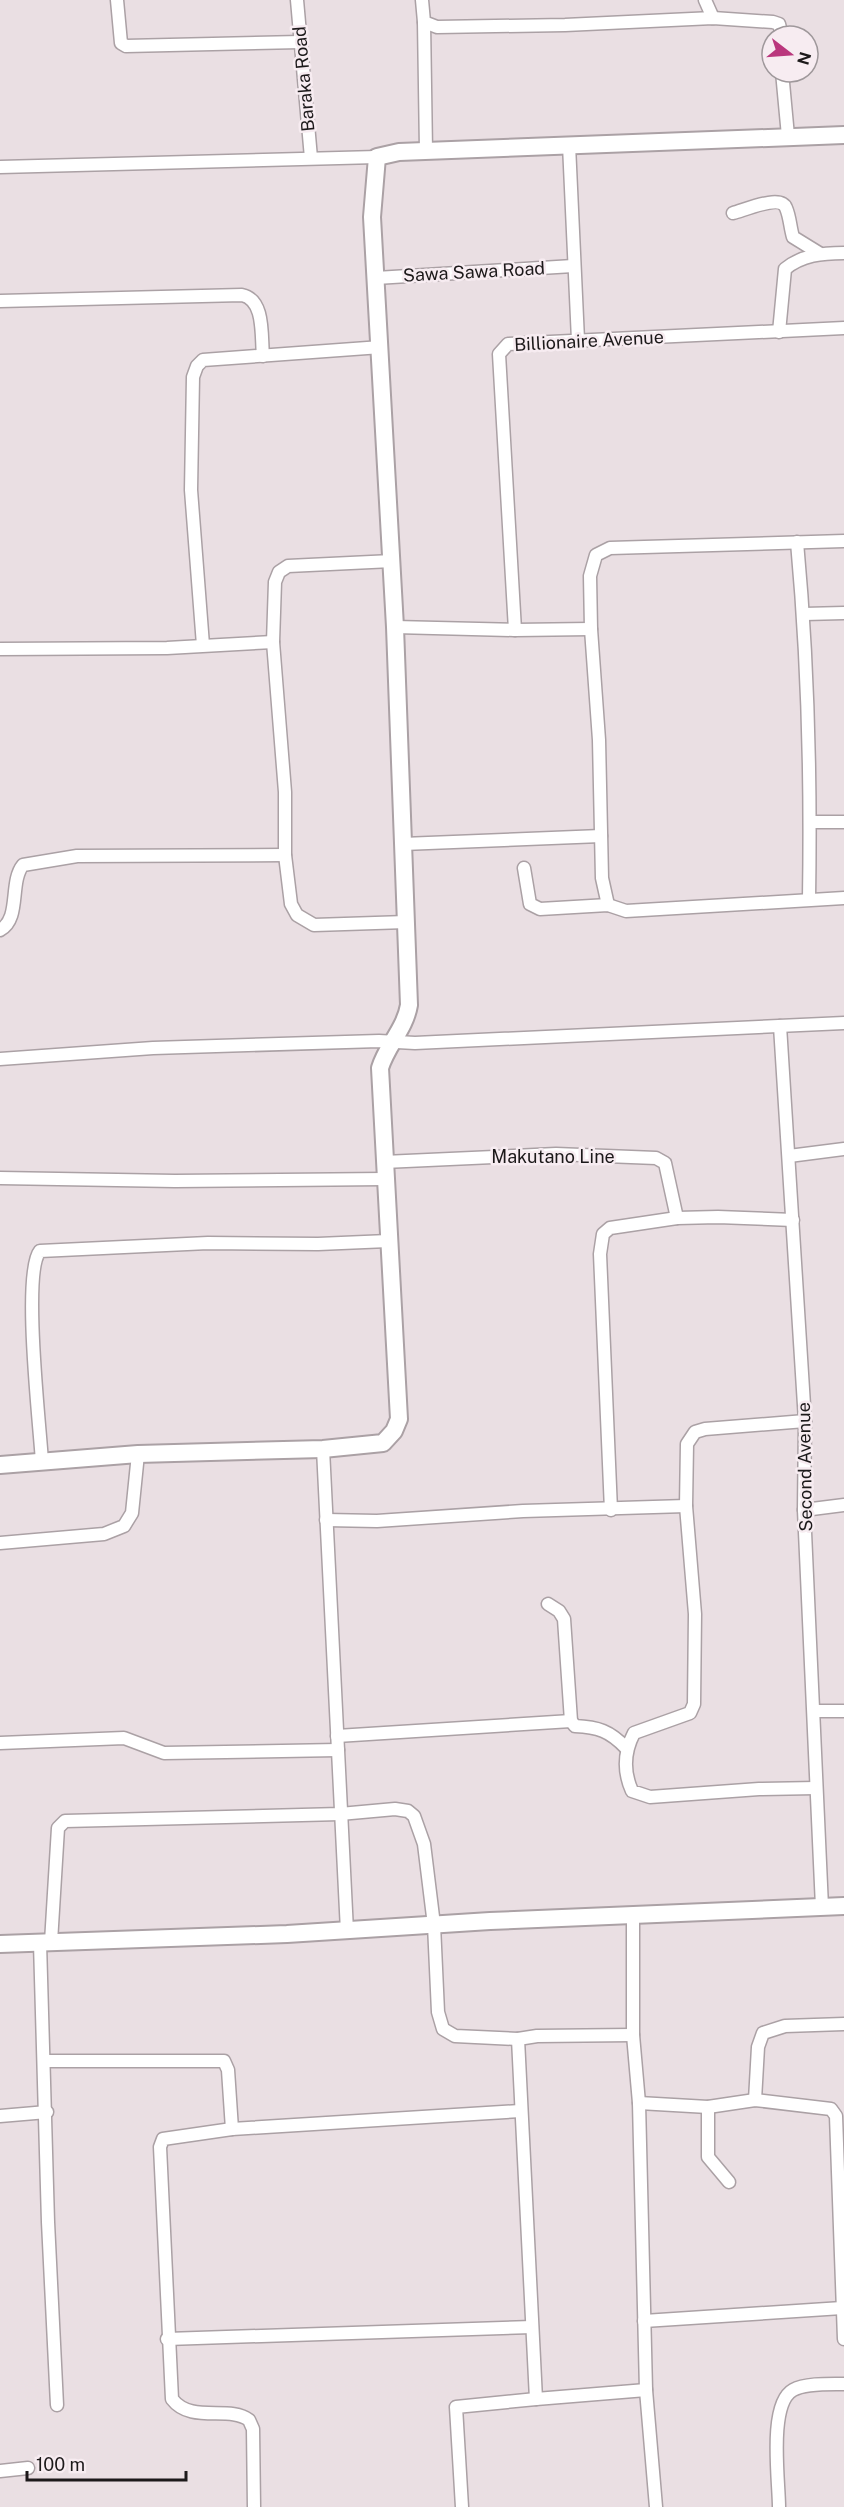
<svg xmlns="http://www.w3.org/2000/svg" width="844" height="2507" font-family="'Public Sans',sans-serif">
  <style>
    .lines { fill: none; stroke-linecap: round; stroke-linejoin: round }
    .street-casing { stroke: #aba1a5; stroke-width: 15 }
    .secondary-casing { stroke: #aba1a5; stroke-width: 20 }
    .street { stroke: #fff; stroke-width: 12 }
    .secondary { stroke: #fff; stroke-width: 16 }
    .labels { text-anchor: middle; stroke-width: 5; stroke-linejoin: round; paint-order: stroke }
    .street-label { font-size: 18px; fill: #1c191a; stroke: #f7ecf1 }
  </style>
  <rect width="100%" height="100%" fill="#eadfe3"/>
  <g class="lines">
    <defs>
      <g id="street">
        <path d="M117 0 121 43 126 46 300 42"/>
        <path d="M297 0 311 158"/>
        <path d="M422 0 424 22 437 27 565 25 713 18 773 22 779 24 782 36"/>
        <path d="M705 0 713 18"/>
        <path d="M424 22 426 151"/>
        <path d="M782 72 788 136"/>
        <path d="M569 145 578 340"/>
        <path d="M0 167 377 157"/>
        <path d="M733 213C745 210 781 194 786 208 790 217 790 227 793 237L819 253"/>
        <path d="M376 278 573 266"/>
        <path d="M0 301 242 295C265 300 261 335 263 356"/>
        <path d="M779 332 785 269C802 255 822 253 844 253"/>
        <path d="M797 542C808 661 811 780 809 899"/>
        <path d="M392 561 288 566 279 572 275 582 273 642 285 792V855L291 904 297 915 314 925 406 922"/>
        <path d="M804 614 844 613"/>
        <path d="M395 627 515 630 591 629"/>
        <path d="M515 630 499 354 508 344 844 328"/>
        <path d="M203 645 191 490 193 377 197 366 203 360 381 347"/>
        <path d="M0 649 167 648 273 642"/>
        <path d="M810 822H844"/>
        <path d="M403 844 601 836"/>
        <path d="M524 868 530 904 540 909 608 905 626 911 844 898"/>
        <path d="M608 905 602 878 599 740 591 629 590 576 596 555 610 548 844 541"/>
        <path d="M0 930C21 919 9 882 23 865L77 856 285 855"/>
        <path d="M780 1026 805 1421 804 1510 822 1907"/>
        <path d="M0 1059 153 1048 379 1041 415 1043 844 1023"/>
        <path d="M789 1156 844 1149"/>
        <path d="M384 1162 556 1154 656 1158 665 1163 677 1218"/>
        <path d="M0 1178 175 1181 385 1179"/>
        <path d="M805 1421 705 1429 695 1432 687 1444 686 1506 695 1614 694 1704 690 1713 634 1733C624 1752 623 1771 632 1791L650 1797 759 1789 816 1788"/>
        <path d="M323 1449 347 1931"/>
        <path d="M42 1462C40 1427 22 1272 40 1251L208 1243 318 1244 388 1241"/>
        <path d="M611 1510 600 1254 603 1234 610 1228 677 1218 718 1217 793 1220"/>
        <path d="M804 1510 844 1505"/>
        <path d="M326 1520 377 1521 523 1511 686 1506"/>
        <path d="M0 1543 104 1534 124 1526 132 1513 138 1454"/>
        <path d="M548 1604 559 1611 564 1619 571 1721 575 1726C598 1727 610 1731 626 1748"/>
        <path d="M814 1711H844"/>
        <path d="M337 1736 571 1721"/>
        <path d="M0 1743 124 1738 164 1753 338 1750"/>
        <path d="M633 1914V2035L639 2103 646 2390 656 2507"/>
        <path d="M51 1942 58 1828 65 1821 340 1814 395 1809 408 1811 414 1816 424 1844 434 1925 438 2012 443 2029 455 2036 518 2039"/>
        <path d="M40 1943 48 2222 57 2405"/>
        <path d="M633 2035 537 2036 518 2039 536 2399 646 2390"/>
        <path d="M45 2061H224L228 2070 232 2129"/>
        <path d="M755 2100 758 2047 763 2033 785 2026 844 2024"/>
        <path d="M639 2103 708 2107 755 2100 831 2109 836 2116 844 2339"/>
        <path d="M708 2107V2157L729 2182"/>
        <path d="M0 2116 47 2112"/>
        <path d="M644 2321 842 2308"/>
        <path d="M167 2339 532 2327"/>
        <path d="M0 2471 28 2468"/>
        <path d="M254 2507 253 2429 249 2420C229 2405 191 2424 172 2399L160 2147 163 2139 232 2129 520 2111"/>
        <path d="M462 2507 456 2407 536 2399"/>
        <path d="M779 2507C779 2481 768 2404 793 2390 805 2383 830 2384 844 2384"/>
      </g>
      <g id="secondary">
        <path d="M0 1465 138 1454 323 1449 383 1443 394 1431 399 1419 380 1068C387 1045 405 1029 409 1005L395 627 372 217 377 157 399 152 844 135"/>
        <path d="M0 1944 287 1934 490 1921 844 1906"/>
      </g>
    </defs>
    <use href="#street" class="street-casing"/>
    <use href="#secondary" class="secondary-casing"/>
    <use href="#street" class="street"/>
    <use href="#secondary" class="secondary"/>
  </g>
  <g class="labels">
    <g class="street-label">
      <text transform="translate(304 79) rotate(-95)" y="6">Baraka Road</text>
      <text transform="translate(474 272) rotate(-3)" y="6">Sawa Sawa Road</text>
      <text transform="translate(589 341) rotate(-3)" y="6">Billionaire Avenue</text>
      <text x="553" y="1163">Makutano Line</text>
      <text transform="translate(805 1467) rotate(-91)" y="6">Second Avenue</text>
    </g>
  </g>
  <g transform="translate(790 54) rotate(107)"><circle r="28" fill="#f7ecf1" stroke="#9f989b" stroke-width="1.5"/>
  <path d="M0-4.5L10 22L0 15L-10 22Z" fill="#ba377d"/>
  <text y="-9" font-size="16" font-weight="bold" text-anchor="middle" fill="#1c191a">N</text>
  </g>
  <path d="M27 2471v9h159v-9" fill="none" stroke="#1c191a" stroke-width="3"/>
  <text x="36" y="2471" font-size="18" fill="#1c191a" stroke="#f7ecf1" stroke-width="4.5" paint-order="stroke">100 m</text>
</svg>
